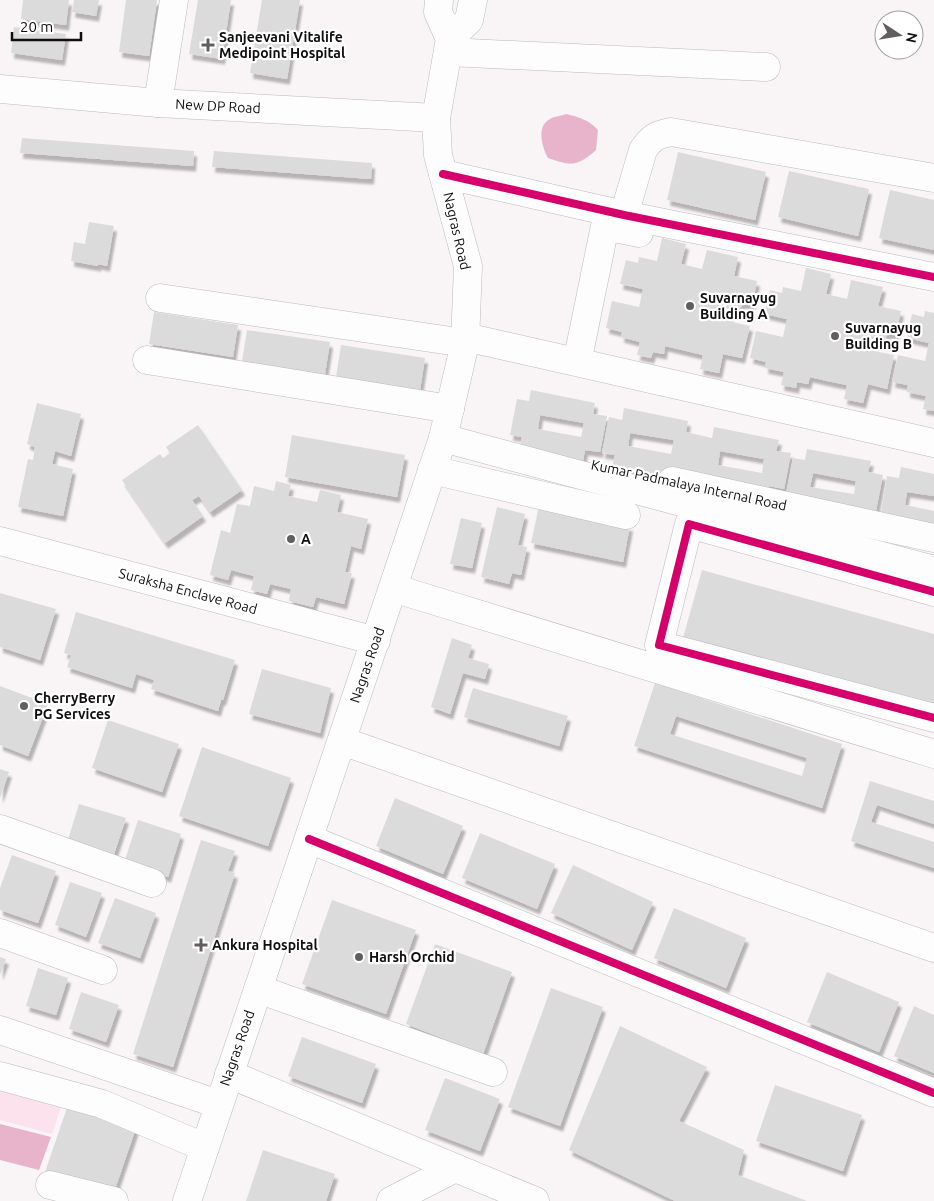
<svg xmlns="http://www.w3.org/2000/svg" width="934" height="1201" font-family="Ubuntu,sans-serif">
  <style>
    .green { fill: #fbe2ec }
    .water { fill: #e8b4cb }
    .building { fill: #dcdbdc; fill-rule: evenodd; filter: url(#shadow) }
    .lines { fill: none; stroke-linecap: round; stroke-linejoin: round }
    .minor-casing { stroke: #bcbabb; stroke-width: 29 }
    .major-casing { stroke: #bcbabb; stroke-width: 29 }
    .minor { stroke: #fefdfe; stroke-width: 28 }
    .major { stroke: #fefdfe; stroke-width: 28 }
    .cycleway-casing { stroke: #fff; stroke-width: 11 }
    .cycleway { stroke: #d6006c; stroke-width: 8 }
    .poi-dot { fill: #625e5f; stroke: #fff; stroke-width: 2 }
    .labels { text-anchor: middle; stroke-width: 4.5; stroke-linejoin: round; paint-order: stroke }
    .poi-label { font-size: 14px; font-weight: bold; fill: #100e0e; stroke: #fff; text-anchor: start }
    .street-label { font-size: 14px; fill: #100e0e; stroke: #fff }
  </style>
  <defs>
    <filter id="shadow"><feDropShadow dx="3" dy="5.5" stdDeviation="1" flood-color="#0004"/></filter>
  </defs>
  <rect width="100%" height="100%" fill="#f9f4f6"/>
  <path class="green" d="M0 1085 63 1101 52 1134 0 1120Z"/>
  <g class="water">
    <path d="M566 114C579 117 589 120 598 130L596 150C577 167 571 166 548 158 542 147 536 126 550 119 555 116 561 116 566 114Z"/>
    <path d="M0 1124 51 1137 39 1170 0 1160Z"/>
  </g>
  <g class="building">
    <path d="M23 0H69L66 25 21 19Z"/>
    <path d="M74 0H99L96 16 72 12Z"/>
    <path d="M126 0H157L149 56 119 52Z"/>
    <path d="M198 0H231L222 59 189 54Z"/>
    <path d="M262 0H300L287 79 250 73Z"/>
    <path d="M14 27 66 34 62 60 11 53Z"/>
    <path d="M22 138 194 151 193 166 20 153Z"/>
    <path d="M214 151 372 163 371 179 212 167Z"/>
    <path d="M678 152 766 172 755 220 667 200Z"/>
    <path d="M789 171 869 189 858 236 778 217Z"/>
    <path d="M890 190 934 200V250L879 238Z"/>
    <path d="M89 222 114 226 107 266 98 264V266L71 261 74 242 85 244Z"/>
    <path d="M662 238 686 244 681 264 702 269 707 250 738 257 734 276 757 281 752 305 742 303 740 312 731 310 728 321 750 326 742 358 723 354 719 373 700 369 703 355 665 346 664 354 653 352 651 358 637 355 640 342 621 337 622 332 606 328 612 301 639 307 643 289 620 284 626 260 638 263 639 257 657 261Z"/>
    <path d="M806 268 831 274 826 294 847 299 851 280 883 287 878 306 901 311 896 335 887 333 885 343 875 341 873 351 894 355 887 389 868 384 863 403 844 399 847 385 827 381 810 377 808 384 797 382 796 388 781 385 784 372 765 368 766 362 750 358 756 331 783 337 787 319 765 314 770 290 782 293 783 287 801 291Z"/>
    <path d="M925 311 934 313V411L923 409 926 396 907 392 908 385 892 382 898 355 925 361 929 343 907 338 912 314 924 317Z"/>
    <path d="M154 312 238 325 233 357 149 344Z"/>
    <path d="M247 330 330 342 325 374 242 361Z"/>
    <path d="M341 345 425 358 420 390 336 377Z"/>
    <path d="M531 390 595 403 593 414 607 416 600 452 585 450 583 461 519 449 522 437 510 435 517 399 529 401ZM540 415 584 423 581 437 538 429Z"/>
    <path d="M37 403 81 414 71 456 55 451 52 464 73 469 63 516 18 507 28 459 33 460 35 447 27 444Z"/>
    <path d="M624 408 688 421 686 432 712 438 714 427 779 440 776 451 791 453 784 489 769 486 767 499 703 486 705 474 694 471 679 468 676 480 612 467 615 455 602 453 609 417 622 420ZM630 433 674 440 671 454 628 446ZM720 451 764 459 762 473 718 465Z"/>
    <path d="M198 425 242 490 210 512 199 496 192 500 203 516 165 543 122 480 160 454 163 458 170 453 166 447Z"/>
    <path d="M292 435 405 455 397 497 285 477Z"/>
    <path d="M807 449 871 461 868 472 883 475 876 511 786 494 793 458 805 460ZM813 473 856 481 854 494 810 487Z"/>
    <path d="M901 467 934 474V496L907 492 905 505 934 511V535L889 526 892 514 881 512 887 476 899 478Z"/>
    <path d="M276 481 291 485 288 496 317 502 320 490 341 495 337 512 368 519 361 549 351 546 345 572 352 573 344 604 316 597 313 607 289 601 291 589 270 584 267 594 251 590 254 576 231 570 228 580 210 575 221 530 230 533 237 504 250 506 254 486 274 491Z"/>
    <path d="M539 506 630 526 623 562 531 543Z"/>
    <path d="M497 507 525 514 518 545 527 547 521 575 512 573 509 584 481 577Z"/>
    <path d="M461 518 482 523 472 568 450 564Z"/>
    <path d="M702 570 934 634V707L683 638Z"/>
    <path d="M0 593 56 609 40 660 0 647Z"/>
    <path d="M76 612 235 660 223 700H221L218 711 151 689 154 680 136 674 132 688 67 667 71 655 64 653Z"/>
    <path d="M452 638 472 645 468 658 489 664 485 679 463 673 450 714 431 707Z"/>
    <path d="M262 669 331 688 320 733 249 714Z"/>
    <path d="M655 683 842 744 822 808 634 746ZM676 716 807 758 802 776 670 734Z"/>
    <path d="M0 686 48 704 28 756 0 745Z"/>
    <path d="M473 688 568 716 559 746 464 717Z"/>
    <path d="M108 720 179 744 162 792 92 768Z"/>
    <path d="M202 747 291 778 268 846 179 816Z"/>
    <path d="M0 769 9 772 0 798Z"/>
    <path d="M870 781 934 801V824L877 805 871 822 934 842V868L851 841Z"/>
    <path d="M395 798 463 826 443 874 376 846Z"/>
    <path d="M79 804 126 818 113 857 67 843Z"/>
    <path d="M138 820 181 834 168 877 124 863Z"/>
    <path d="M480 833 555 864 537 909 462 878Z"/>
    <path d="M201 840 235 851 228 871 235 873 173 1067 133 1054Z"/>
    <path d="M12 855 56 871 38 923 0 910V888Z"/>
    <path d="M573 865 653 902 632 950 551 913Z"/>
    <path d="M70 882 102 893 86 937 55 925Z"/>
    <path d="M115 898 156 913 140 958 98 943Z"/>
    <path d="M332 900 416 930 386 1014 302 984Z"/>
    <path d="M674 908 746 938 726 988 654 958Z"/>
    <path d="M435 944 512 972 483 1054 406 1024Z"/>
    <path d="M0 957 6 959 0 975Z"/>
    <path d="M38 968 68 978 56 1015 26 1006Z"/>
    <path d="M827 972 899 1002 879 1052 807 1022Z"/>
    <path d="M551 988 603 1007 560 1126 508 1107Z"/>
    <path d="M81 992 119 1005 106 1042 69 1029Z"/>
    <path d="M914 1006 934 1015V1073L894 1056Z"/>
    <path d="M620 1026 707 1067 679 1121 744 1150 738 1175 807 1201H675L569 1150Z"/>
    <path d="M302 1037 376 1064 362 1103 288 1076Z"/>
    <path d="M445 1078 500 1099 480 1151 425 1130Z"/>
    <path d="M775 1085 862 1115 843 1171 756 1141Z"/>
    <path d="M69 1102 137 1125 113 1195 45 1172Z"/>
    <path d="M263 1150 335 1174 326 1201H246Z"/>
  </g>
  <g class="lines">
    <defs>
      <g id="minor">
        <path d="M448 52 766 67"/>
        <path d="M0 89 158 103 436 118"/>
        <path d="M158 103 174 0"/>
        <path d="M443 174 624 215 934 277"/>
        <path d="M624 215 643 150C652 137 656 135 671 132L934 178"/>
        <path d="M160 298 465 343"/>
        <path d="M465 337 934 443"/>
        <path d="M579 353 605 226 639 233"/>
        <path d="M147 360 450 409"/>
        <path d="M443 438 934 570"/>
        <path d="M432 470 626 515"/>
        <path d="M672 481 934 538"/>
        <path d="M0 541 376 641"/>
        <path d="M393 588 934 754"/>
        <path d="M934 592 689 524 659 645 934 718"/>
        <path d="M342 741 934 948"/>
        <path d="M0 829 152 883"/>
        <path d="M309 839 934 1093"/>
        <path d="M0 933 103 970"/>
        <path d="M258 989 493 1072"/>
        <path d="M0 1030 218 1104"/>
        <path d="M229 1074 535 1201"/>
        <path d="M0 1076 102 1104 204 1147"/>
        <path d="M50 1185 114 1201"/>
        <path d="M391 1201 455 1168"/>
      </g>
      <g id="major">
        <path d="M450 39 469 20 473 0"/>
        <path d="M187 1201 443 438 465 343 468 266 438 155 436 118 450 39 438 12 439 0"/>
      </g>
    </defs>
    <use href="#minor" class="minor-casing"/>
    <use href="#major" class="major-casing"/>
    <use href="#minor" class="minor"/>
    <use href="#major" class="major"/>
    <defs>
      <g id="cycleway">
        <path d="M443 174 624 215 934 277"/>
        <path d="M934 592 689 524 659 645 934 718"/>
        <path d="M309 839 934 1093"/>
      </g>
    </defs>
    <use href="#cycleway" class="cycleway-casing"/>
    <use href="#cycleway" class="cycleway"/>
  </g>
  <g class="poi-dot">
    <path d="M205.5 37.5h5v5h5v5h-5v5h-5v-5h-5v-5h5z"/>
    <circle cx="690" cy="306" r="5"/>
    <circle cx="835" cy="336" r="5"/>
    <circle cx="291" cy="539" r="5"/>
    <circle cx="24" cy="706" r="5"/>
    <path d="M198.5 937.5h5v5h5v5h-5v5h-5v-5h-5v-5h5z"/>
    <circle cx="359" cy="957" r="5"/>
  </g>
  <g class="labels">
    <g class="poi-label">
      <text x="219" y="42">Sanjeevani Vitalife<tspan x="219" dy="16">Medipoint Hospital</tspan></text>
      <text x="700" y="303">Suvarnayug<tspan x="700" dy="16">Building A</tspan></text>
      <text x="845" y="333">Suvarnayug<tspan x="845" dy="16">Building B</tspan></text>
      <text x="301" y="544">A</text>
      <text x="34" y="703">CherryBerry<tspan x="34" dy="16">PG Services</tspan></text>
      <text x="212" y="950">Ankura Hospital</text>
      <text x="369" y="962">Harsh Orchid</text>
    </g>
    <g class="street-label">
      <text transform="translate(218 106) rotate(3)" y="5">New DP Road</text>
      <text transform="translate(457 231) rotate(77)" y="5">Nagras Road</text>
      <text transform="translate(689 485) rotate(12)" y="5">Kumar Padmalaya Internal Road</text>
      <text transform="translate(188 591) rotate(15)" y="5">Suraksha Enclave Road</text>
      <text transform="translate(367 665) rotate(-71)" y="5">Nagras Road</text>
      <text transform="translate(237 1048) rotate(-71)" y="5">Nagras Road</text>
    </g>
  </g>
  <g transform="translate(899 35) rotate(102)"><circle r="24" fill="#ffffff" stroke="#9f9f9f"/>
  <path d="M0-4L9 19L0 12L-9 19Z" fill="#625e5f"/>
  <text y="-8" font-size="14" font-weight="bold" text-anchor="middle" fill="#100e0e">N</text>
  </g>
  <path d="M12 32v8h69v-8" fill="none" stroke="#100e0e" stroke-width="2.5"/>
  <text x="20" y="32" font-size="15" fill="#100e0e" stroke="#ffffff" stroke-width="4" paint-order="stroke">20 m</text>
</svg>
